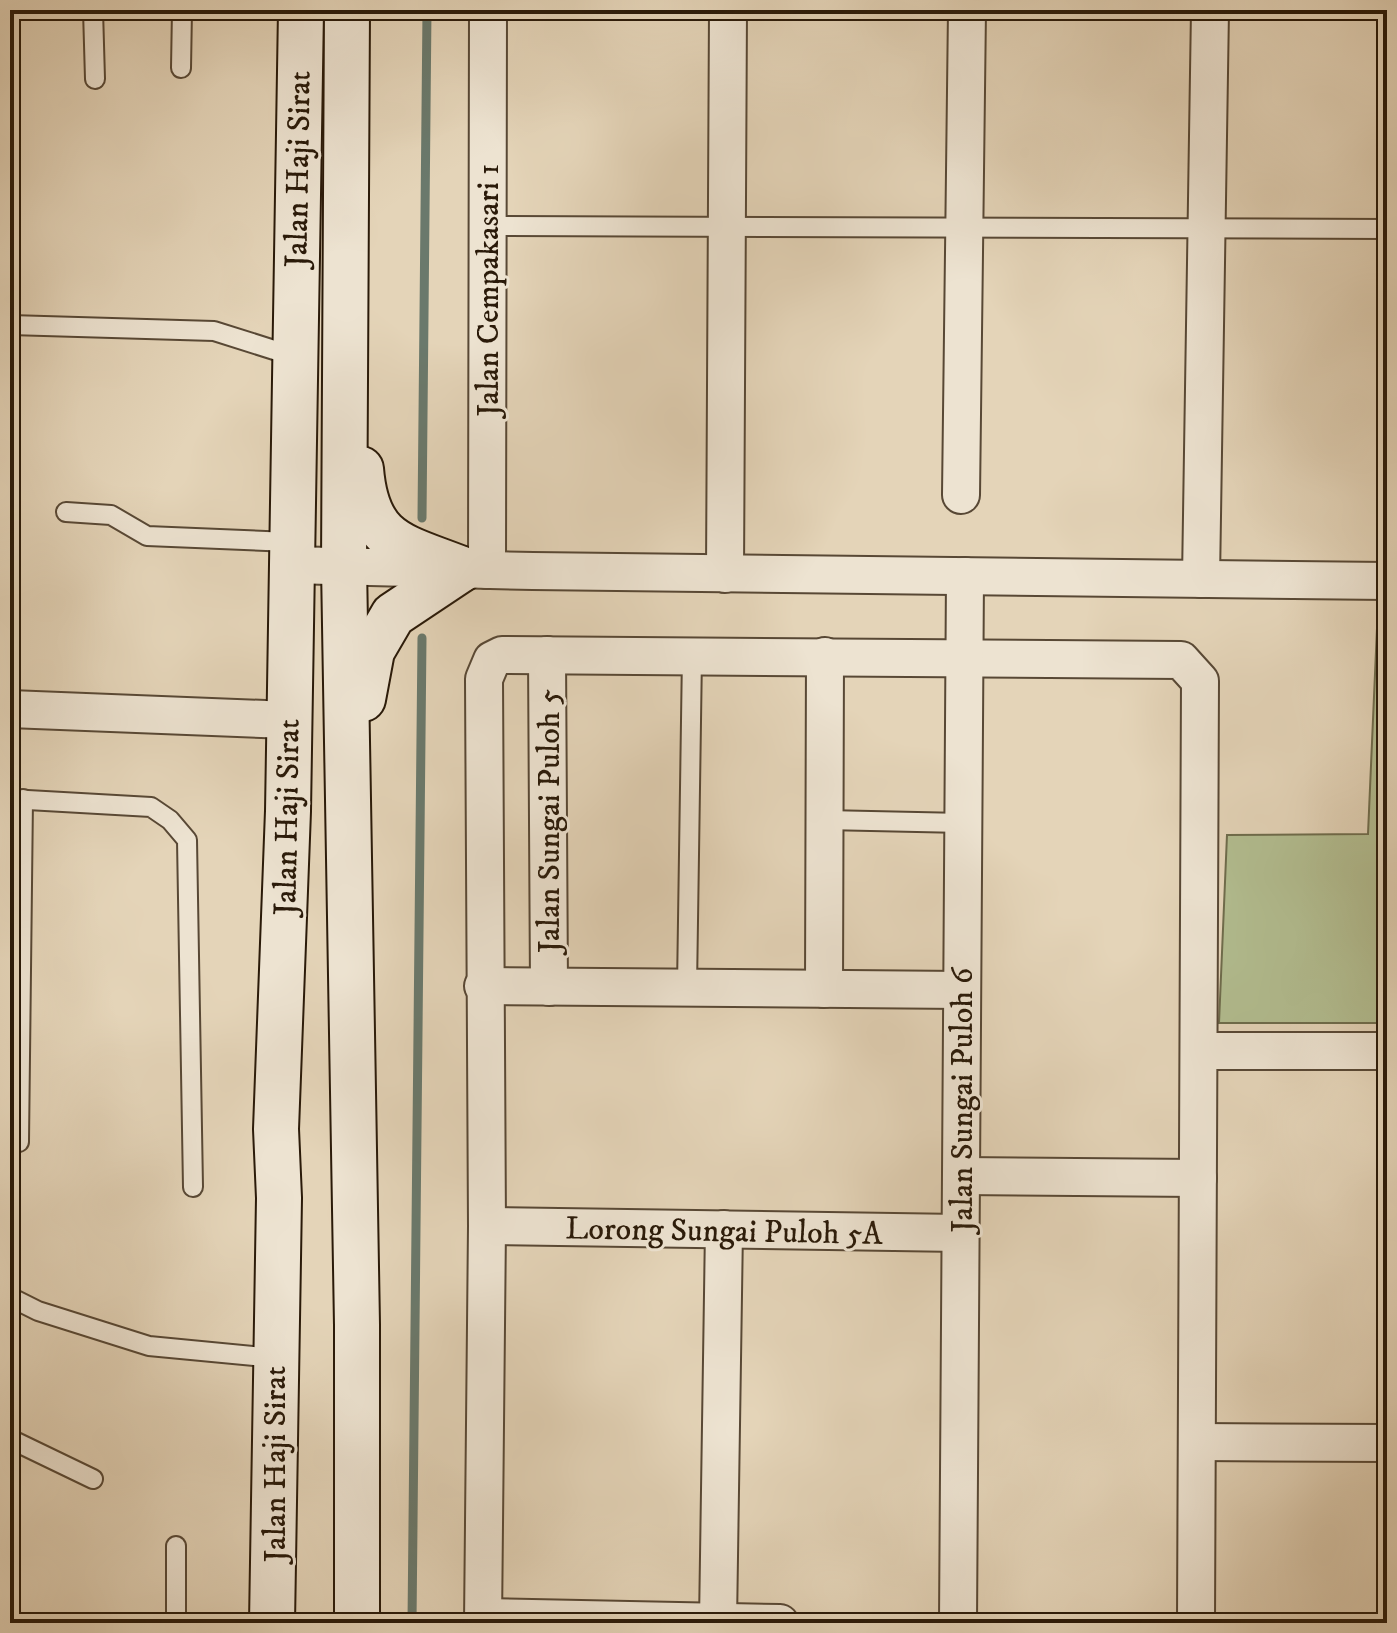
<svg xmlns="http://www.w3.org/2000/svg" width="1397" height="1633" font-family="'IM FELL DW Pica',serif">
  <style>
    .green { fill: #b2bd90; stroke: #6e6c4c; stroke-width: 2 }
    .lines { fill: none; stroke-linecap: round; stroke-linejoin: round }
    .stream { stroke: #6a796c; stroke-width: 9 }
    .lane-casing { stroke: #584835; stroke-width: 22 }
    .street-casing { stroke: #584835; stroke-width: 40 }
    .secondary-casing { stroke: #2a1a09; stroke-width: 48 }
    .lane { stroke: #ede3d1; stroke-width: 18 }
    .street { stroke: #ede3d1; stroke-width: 36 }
    .secondary { stroke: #ede3d1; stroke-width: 44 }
    .labels { text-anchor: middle; stroke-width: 6; stroke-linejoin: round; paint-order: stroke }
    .street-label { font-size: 32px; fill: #2a1a09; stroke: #ede3d1 }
  </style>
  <rect width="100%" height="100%" fill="#e4d4b8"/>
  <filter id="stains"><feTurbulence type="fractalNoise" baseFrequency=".0025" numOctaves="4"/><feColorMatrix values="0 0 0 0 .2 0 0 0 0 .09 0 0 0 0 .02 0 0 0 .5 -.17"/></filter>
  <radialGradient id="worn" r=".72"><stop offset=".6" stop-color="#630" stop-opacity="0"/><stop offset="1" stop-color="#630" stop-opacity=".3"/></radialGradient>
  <path class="green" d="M1377 628 1387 629V1023H1219L1227 835 1368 834Z"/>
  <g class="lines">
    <g class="stream">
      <path d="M422 518 427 10"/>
      <path d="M412 1623 422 638"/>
    </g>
    <defs>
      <g id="lane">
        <path d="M93 10 95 79"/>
        <path d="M181 68 182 10"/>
        <path d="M487 226 1387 229"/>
        <path d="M10 325 214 331 293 356"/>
        <path d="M66 512 111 515 147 536 290 542"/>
        <path d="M10 799 151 807 170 820 187 840 193 1187"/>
        <path d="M825 820 963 823"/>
        <path d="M687 987 692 655"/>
        <path d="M19 1142 23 799"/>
        <path d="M10 1297 38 1311 149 1346 275 1358"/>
        <path d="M10 1439 93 1479"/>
        <path d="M176 1623V1546"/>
      </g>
      <g id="street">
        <path d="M961 495 967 10"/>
        <path d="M290 565 533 571 1387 581"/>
        <path d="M487 570 488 10"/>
        <path d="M725 574 728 10"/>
        <path d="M1201 579 1210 10"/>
        <path d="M547 655 549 987"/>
        <path d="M10 709 289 720"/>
        <path d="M483 986 962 990"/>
        <path d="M824 989 825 656"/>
        <path d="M1199 1051H1387"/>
        <path d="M961 1176 1198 1178"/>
        <path d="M487 1226 960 1233"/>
        <path d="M1197 1442 1387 1443"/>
        <path d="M483 1617 780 1623"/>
        <path d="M718 1622 724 1229"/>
        <path d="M483 1623 487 1226 484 679 492 660 502 655 1181 660 1200 681 1196 1623"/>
        <path d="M958 1623 965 576"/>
      </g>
      <g id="secondary">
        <path d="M347 10 344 566 357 1325V1623"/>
        <path d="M361 469C367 543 401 545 462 569"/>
        <path d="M363 699 372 651 393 615 462 569"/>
        <path d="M272 1623 279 1198 276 1129 288 811 301 10"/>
      </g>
    </defs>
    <use href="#lane" class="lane-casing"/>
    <use href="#street" class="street-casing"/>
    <use href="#secondary" class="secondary-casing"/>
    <use href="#lane" class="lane"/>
    <use href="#street" class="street"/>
    <use href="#secondary" class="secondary"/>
  </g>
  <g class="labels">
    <g class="street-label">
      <text transform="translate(297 169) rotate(-89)" y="11">Jalan Haji Sirat</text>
      <text transform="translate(487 290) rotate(-90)" y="11">Jalan Cempakasari 1</text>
      <text transform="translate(286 817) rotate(-89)" y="11">Jalan Haji Sirat</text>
      <text transform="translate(548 821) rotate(-90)" y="11">Jalan Sungai Puloh 5</text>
      <text transform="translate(961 1100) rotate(-90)" y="11">Jalan Sungai Puloh 6</text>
      <text transform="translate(724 1230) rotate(1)" y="11">Lorong Sungai Puloh 5A</text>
      <text transform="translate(274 1464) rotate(-90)" y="11">Jalan Haji Sirat</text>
    </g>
  </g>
  <rect width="1397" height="1633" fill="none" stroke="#e4d4b8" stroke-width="40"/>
  <rect x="12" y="12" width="1373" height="1609" fill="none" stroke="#2a1a09" stroke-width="4"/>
  <rect x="20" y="20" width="1357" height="1593" fill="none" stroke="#2a1a09" stroke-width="2"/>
  <rect width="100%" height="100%" filter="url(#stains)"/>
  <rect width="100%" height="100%" fill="url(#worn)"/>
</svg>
